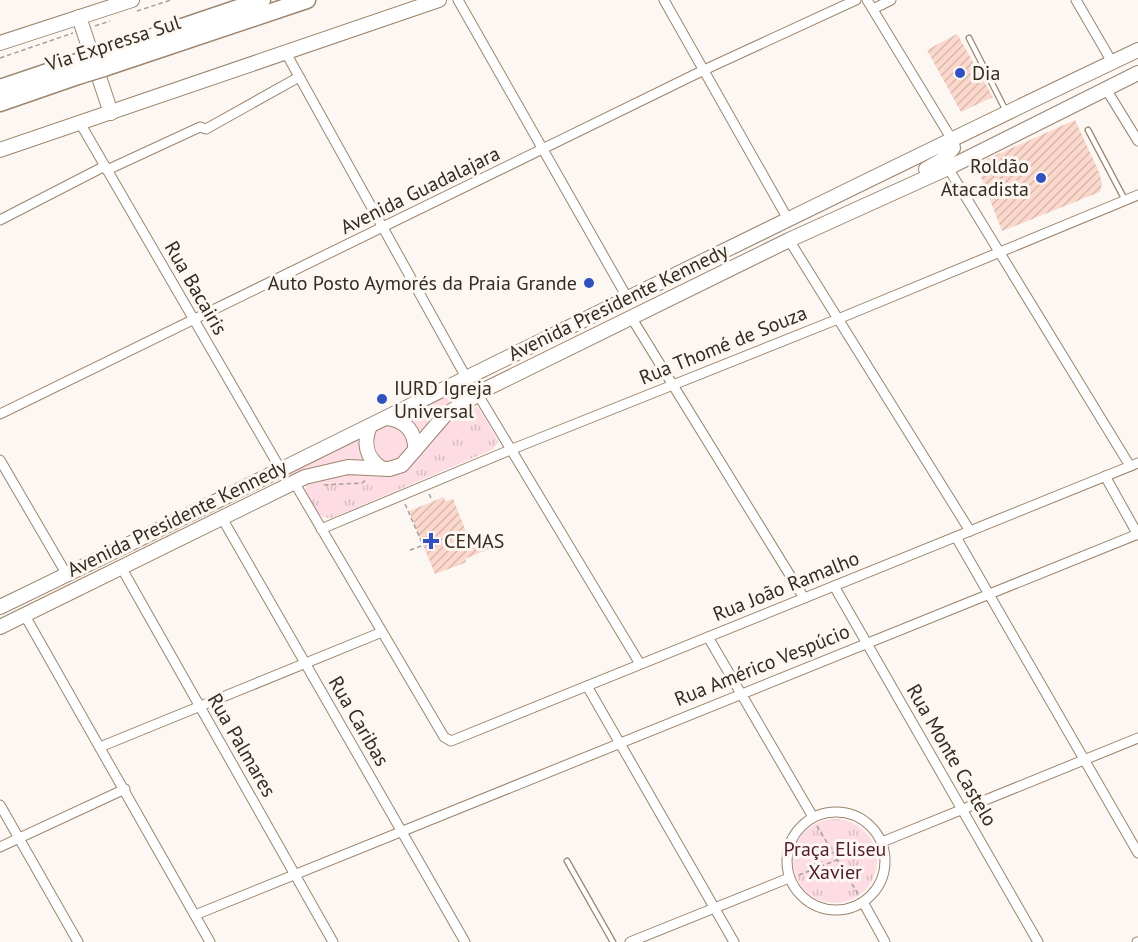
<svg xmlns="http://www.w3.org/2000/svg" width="1138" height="942" font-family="'PT Sans',sans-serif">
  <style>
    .grass { fill: #fddce3 }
    .park { fill: url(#park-tufts) }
    .building { fill: url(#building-hatch) }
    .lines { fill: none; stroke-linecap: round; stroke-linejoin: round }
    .service-casing { stroke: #9c856e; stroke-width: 7 }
    .minor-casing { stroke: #9c856e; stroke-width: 11 }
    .secondary-casing { stroke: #9c856e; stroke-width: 16 }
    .motorway-casing { stroke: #9c856e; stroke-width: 19 }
    .path { stroke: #a7a099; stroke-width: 1.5; stroke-dasharray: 4.5 3; stroke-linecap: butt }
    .service { stroke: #fff; stroke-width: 4.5 }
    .minor { stroke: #fff; stroke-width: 9 }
    .secondary { stroke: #fff; stroke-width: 14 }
    .motorway { stroke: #fff; stroke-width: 16 }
    .motorway-bridge-casing { stroke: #9c856e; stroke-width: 19; stroke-linecap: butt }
    .motorway-bridge { stroke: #fff; stroke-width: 16 }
    .poi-dot { fill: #3151c2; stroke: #fcf7f2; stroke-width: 2 }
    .labels { text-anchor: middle; stroke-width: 6; stroke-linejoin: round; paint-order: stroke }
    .street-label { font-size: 20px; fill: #342b21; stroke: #fcf7f2 }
    .poi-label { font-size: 20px; fill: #342b21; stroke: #fcf7f2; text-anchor: start }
    .park-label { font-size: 20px; fill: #521b2c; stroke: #fcf7f2 }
  </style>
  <defs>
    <pattern id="park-tufts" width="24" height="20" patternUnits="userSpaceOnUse" patternTransform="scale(1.5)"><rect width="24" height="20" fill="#fddce3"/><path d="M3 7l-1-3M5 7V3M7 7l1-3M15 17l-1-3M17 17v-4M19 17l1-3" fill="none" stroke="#d9bdc2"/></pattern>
    <pattern id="building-hatch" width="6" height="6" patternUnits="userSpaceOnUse" patternTransform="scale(1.5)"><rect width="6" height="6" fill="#fbd7cc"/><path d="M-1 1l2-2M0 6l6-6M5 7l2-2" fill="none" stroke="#d8b9af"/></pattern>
  </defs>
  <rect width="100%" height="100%" fill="#fcf7f2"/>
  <g class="grass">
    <path d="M478 379 481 385 456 400 423 430H417L404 417Z"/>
    <circle cx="390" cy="444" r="18"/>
    <path d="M357 439 365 459 363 461 291 478 288 472Z"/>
  </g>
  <g class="park">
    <path d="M469 404 479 408 498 441 494 449 332 518C316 519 311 503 305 491L307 483 340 474 386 473Z"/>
    <circle cx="835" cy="861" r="42"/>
  </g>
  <g class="building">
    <path d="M957 34 993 97 961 112 927 50Z"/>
    <path d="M1075 120 1099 172 1102 183 1100 192 1002 231 976 164Z"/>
    <path d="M444 497 445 501 453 499 469 539 483 534 489 549 465 559 466 562 462 564 435 574 409 511Z"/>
  </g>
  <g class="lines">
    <defs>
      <g id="service">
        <path d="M969 38 1006 111"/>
        <path d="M1088 130 1125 200"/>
        <path d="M567 861 613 942"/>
      </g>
      <g id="minor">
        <path d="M458 0 628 299"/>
        <path d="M664 0 789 221"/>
        <path d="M867 0 951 138"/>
        <path d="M1076 0 1112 62"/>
        <path d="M873 9 891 0"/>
        <path d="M286 53 467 379"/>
        <path d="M1106 89 1138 141"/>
        <path d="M80 123 281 470"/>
        <path d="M948 168 1130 466"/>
        <path d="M107 170 200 127 206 129 299 77"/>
        <path d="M0 220 105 166"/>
        <path d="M789 240 970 531"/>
        <path d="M631 317 804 598"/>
        <path d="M477 393 640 664"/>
        <path d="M0 414 704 70 856 0"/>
        <path d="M0 460 67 575"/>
        <path d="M1105 476 1138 535"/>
        <path d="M294 482 444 737 451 741 1138 463"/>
        <path d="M222 518 465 942"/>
        <path d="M321 529 510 450 838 319 1138 195"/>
        <path d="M956 537 1138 853"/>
        <path d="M121 567 333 942"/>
        <path d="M834 586 1038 942"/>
        <path d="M24 614 210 942"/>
        <path d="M708 637 813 817"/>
        <path d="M587 686 734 942"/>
        <path d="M100 747 382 632"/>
        <path d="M0 805 78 942"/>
        <circle cx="836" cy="861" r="49"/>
        <path d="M882 842 1138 738"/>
        <path d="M0 847 125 789"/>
        <path d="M863 902 885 942"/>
        <path d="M195 915 1138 534"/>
        <path d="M630 942 789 878"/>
        <path d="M1137 942H1138"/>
      </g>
      <g id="secondary">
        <path d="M79 17 111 113"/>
        <path d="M0 43 132 0"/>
        <path d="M0 150 439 0"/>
        <path d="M926 169 942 160 953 148 951 138"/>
        <path d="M387 418C405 420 416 432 415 450"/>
        <path d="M370 426C363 442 366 458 381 468"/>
        <path d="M0 607C380 423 757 231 1138 50"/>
        <path d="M0 627 305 477 348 467 389 469 402 465 445 415 488 388 789 240 948 168 1138 73"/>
      </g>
      <g id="motorway">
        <path d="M99 55 262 0"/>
        <path d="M104 68 307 0"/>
        <path d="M0 88 74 63"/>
        <path d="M0 103 78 76"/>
      </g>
    </defs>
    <use href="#service" class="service-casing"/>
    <use href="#minor" class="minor-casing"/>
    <use href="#secondary" class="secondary-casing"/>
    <use href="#motorway" class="motorway-casing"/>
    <g class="path">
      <path d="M137 11 171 0"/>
      <path d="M95 26 110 21"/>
      <path d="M0 58 73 33"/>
      <path d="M324 485 362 483 366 480"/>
      <path d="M429 494 432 500"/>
      <path d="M405 504 423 545"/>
      <path d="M410 550 421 546"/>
      <path d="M817 826 858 894"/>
      <path d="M799 875 872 846"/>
    </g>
    <use href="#service" class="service"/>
    <use href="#minor" class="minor"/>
    <use href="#secondary" class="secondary"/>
    <use href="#motorway" class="motorway"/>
    <defs>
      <g id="motorway-bridge">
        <path d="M74 63 99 55"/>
        <path d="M78 76 104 68"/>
      </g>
    </defs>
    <use href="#motorway-bridge" class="motorway-bridge-casing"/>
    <use href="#motorway-bridge" class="motorway-bridge"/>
  </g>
  <g class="poi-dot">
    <circle cx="960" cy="73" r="6"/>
    <circle cx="1041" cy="178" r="6"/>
    <circle cx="589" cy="283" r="6"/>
    <circle cx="382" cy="399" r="6"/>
    <path d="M428 532h6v6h6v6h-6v6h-6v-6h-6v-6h6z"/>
  </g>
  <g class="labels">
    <g class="street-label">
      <text transform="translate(113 43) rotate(-18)" y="7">Via Expressa Sul</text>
      <text transform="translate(420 190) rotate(-26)" y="7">Avenida Guadalajara</text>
      <text transform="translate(196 288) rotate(60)" y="7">Rua Bacairis</text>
      <text transform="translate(618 302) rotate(-26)" y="7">Avenida Presidente Kennedy</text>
      <text transform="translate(723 345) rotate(-22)" y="7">Rua Thomé de Souza</text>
      <text transform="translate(177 518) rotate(-26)" y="7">Avenida Presidente Kennedy</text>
      <text transform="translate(786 586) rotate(-22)" y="7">Rua João Ramalho</text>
      <text transform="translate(762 665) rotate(-22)" y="7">Rua Américo Vespúcio</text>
      <text transform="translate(359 721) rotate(60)" y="7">Rua Caribas</text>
      <text transform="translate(242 745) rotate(60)" y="7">Rua Palmares</text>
      <text transform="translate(952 755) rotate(60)" y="7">Rua Monte Castelo</text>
    </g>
    <g class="poi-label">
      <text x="972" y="80">Dia</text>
      <text x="1029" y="173" text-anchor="end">Roldão<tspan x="1029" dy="23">Atacadista</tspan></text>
      <text x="577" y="290" text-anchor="end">Auto Posto Aymorés da Praia Grande</text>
      <text x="394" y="395">IURD Igreja<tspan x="394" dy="23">Universal</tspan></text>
      <text x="444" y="548">CEMAS</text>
    </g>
    <g class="park-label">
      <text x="835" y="856">Praça Eliseu<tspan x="835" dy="23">Xavier</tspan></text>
    </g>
  </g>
</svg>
